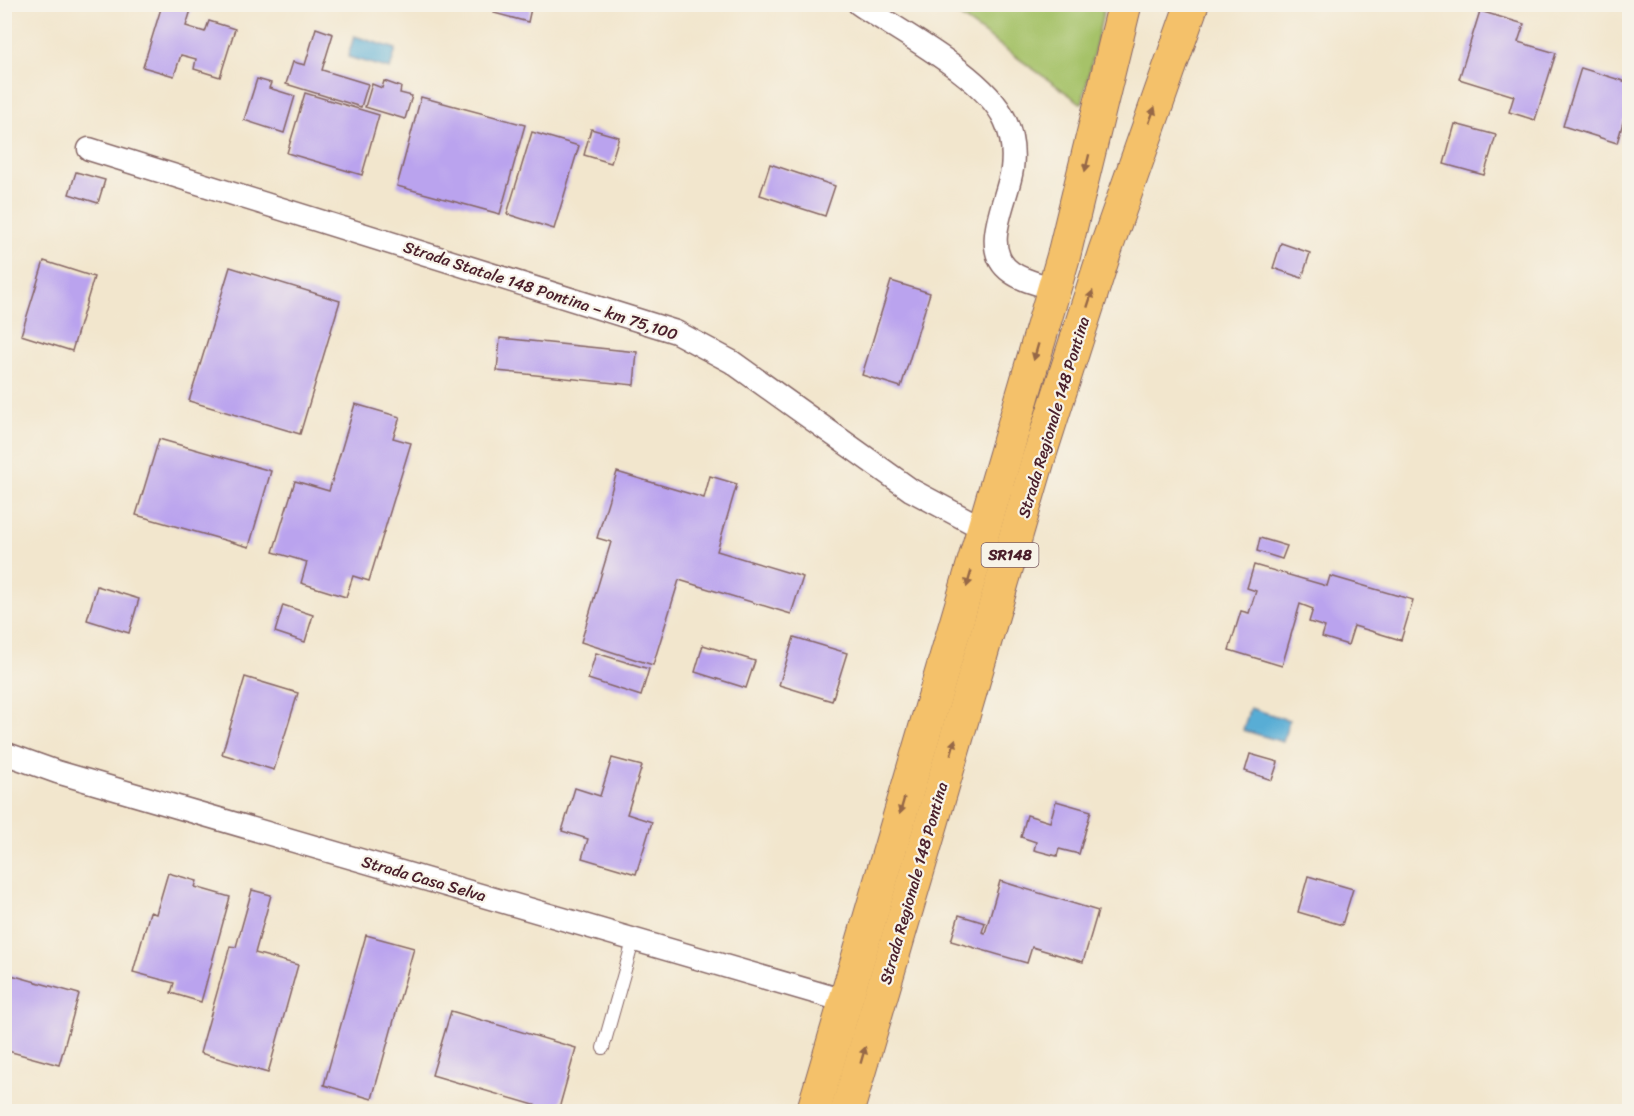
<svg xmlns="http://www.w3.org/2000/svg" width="1634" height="1116" font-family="Sriracha,sans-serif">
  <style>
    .green { fill: #a6c269; stroke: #78704a; stroke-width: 1.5 }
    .water { fill: #59add5; stroke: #526680; stroke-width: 1.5 }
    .building { fill: #baa3ee }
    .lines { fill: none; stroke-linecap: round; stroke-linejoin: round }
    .service-casing { stroke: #856564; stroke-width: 14 }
    .minor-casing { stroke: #856564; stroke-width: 25 }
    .primary-casing { stroke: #856564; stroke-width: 35 }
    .service { stroke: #fff; stroke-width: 12 }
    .minor { stroke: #fff; stroke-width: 22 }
    .primary { stroke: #f4c16a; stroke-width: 33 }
    .oneway { fill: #966847 }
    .labels { text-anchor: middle; stroke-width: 4.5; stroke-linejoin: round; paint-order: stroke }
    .shield { fill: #f7f3e8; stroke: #7e5f64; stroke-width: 1.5 }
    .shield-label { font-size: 15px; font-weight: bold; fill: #4a1f2b }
    .street-label { font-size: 16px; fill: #4a1f2b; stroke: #f7f3e8 }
  </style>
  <rect width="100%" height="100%" fill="#f7f3e8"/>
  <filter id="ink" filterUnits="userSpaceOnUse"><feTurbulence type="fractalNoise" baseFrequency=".0167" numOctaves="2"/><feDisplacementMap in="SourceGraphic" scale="12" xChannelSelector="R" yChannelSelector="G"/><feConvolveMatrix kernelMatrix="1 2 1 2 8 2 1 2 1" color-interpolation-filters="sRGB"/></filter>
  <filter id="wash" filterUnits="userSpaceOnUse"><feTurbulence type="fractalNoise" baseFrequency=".008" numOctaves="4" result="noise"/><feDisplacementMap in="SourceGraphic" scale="24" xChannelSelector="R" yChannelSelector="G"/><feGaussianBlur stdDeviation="1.35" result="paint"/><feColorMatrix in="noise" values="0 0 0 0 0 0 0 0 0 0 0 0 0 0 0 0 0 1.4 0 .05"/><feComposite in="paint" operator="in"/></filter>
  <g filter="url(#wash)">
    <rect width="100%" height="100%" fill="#f2e6cd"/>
    <path class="green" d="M944 5H1105L1082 104Z"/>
    <g class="water">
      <path d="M354 36 396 49 390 69 348 57Z"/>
      <path d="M1250 708 1289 720 1283 742 1243 730Z"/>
    </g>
    <g id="blocks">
      <g class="building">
        <path d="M496 4H532L528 22 494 13Z"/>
        <path d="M162 5 191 10 186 26 205 32 209 21 235 29 220 77 194 69 196 59 181 55 174 76 143 67Z"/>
        <path d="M1480 11 1524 24 1518 42 1556 53 1535 120 1509 112 1514 96 1459 79Z"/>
        <path d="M316 28 333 34 322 70 368 84 361 107 286 84 293 62 305 65Z"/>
        <path d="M1581 68 1630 83V121L1624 119 1617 143 1563 126Z"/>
        <path d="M257 79 271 83 269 88 295 96 284 133 244 120Z"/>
        <path d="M384 81 401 87 400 93 412 96 405 119 365 107 372 84 382 88Z"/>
        <path d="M305 93 379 115 362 175 287 153Z"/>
        <path d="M421 97 525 125 500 214 397 186Z"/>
        <path d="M1455 124 1496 135 1484 175 1444 164Z"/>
        <path d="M591 129 619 137 611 163 584 155Z"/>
        <path d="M532 132 579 146 554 229 507 214Z"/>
        <path d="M770 164 835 186 825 216 760 195Z"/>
        <path d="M76 172 105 180 98 203 69 194Z"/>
        <path d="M1281 243 1310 253 1302 278 1273 268Z"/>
        <path d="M44 261 94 277 72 351 21 335Z"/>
        <path d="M230 267 340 301 300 434 189 401Z"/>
        <path d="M891 281 930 293 901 387 862 375Z"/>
        <path d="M500 338 637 352 634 385 497 371Z"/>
        <path d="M355 404 400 417 393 438 411 443 369 581 353 576 346 597 301 583 307 562 273 552 295 481 329 491Z"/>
        <path d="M159 439 271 471 249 547 136 515Z"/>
        <path d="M617 472 704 498 710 476 737 484 717 551 803 577 791 614 679 580 653 665 581 642 611 542 597 538Z"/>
        <path d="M1260 538 1287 546 1282 559 1257 551Z"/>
        <path d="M1254 565 1327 586 1330 576 1413 600 1401 640 1354 626 1348 645 1322 637 1325 627 1309 622 1313 609 1300 604 1282 666 1229 650 1241 611 1249 613 1256 591 1247 588Z"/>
        <path d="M97 586 139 599 129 633 87 620Z"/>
        <path d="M283 605 313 615 305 642 275 632Z"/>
        <path d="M794 637 847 653 832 701 779 685Z"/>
        <path d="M703 645 755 661 746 688 695 672Z"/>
        <path d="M596 653 649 669 641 696 588 679Z"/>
        <path d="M245 677 298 693 274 770 222 754Z"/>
        <path d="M1250 754 1278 762 1272 780 1245 771Z"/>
        <path d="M612 758 642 766 627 814 652 822 636 874 582 858 588 839 562 831 575 788 600 796Z"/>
        <path d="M1056 801 1091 811 1079 854 1059 849 1057 856 1034 850 1036 842 1021 837 1027 815 1050 822Z"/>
        <path d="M168 873 197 881 195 887 230 897 201 1002 171 993 174 983 133 972 150 912 156 914Z"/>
        <path d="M1308 876 1353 889 1342 925 1298 912Z"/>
        <path d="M1000 881 1098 911 1083 962 1032 947 1027 963 951 941 959 915 985 923 982 932 985 933Z"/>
        <path d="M252 890 271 895 255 953 298 965 268 1073 200 1053 230 946 236 947Z"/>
        <path d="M366 935 414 948 372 1099 324 1085Z"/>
        <path d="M4 973 79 994 59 1065 4 1050Z"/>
        <path d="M451 1011 576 1048 558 1112 432 1075Z"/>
      </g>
    </g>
  </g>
  <g filter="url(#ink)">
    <use href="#blocks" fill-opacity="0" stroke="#856564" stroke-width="1.5"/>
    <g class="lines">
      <defs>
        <path id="service" d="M603 1048 634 938"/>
        <g id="minor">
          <path d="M859 4C900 32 985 76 1005 120 1012 135 1014 153 1012 169 1008 200 978 249 1011 272 1023 281 1040 284 1054 289"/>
          <path d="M89 149 676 332 732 362 911 490 984 529"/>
          <path d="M4 753 57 772 845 1001"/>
        </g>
        <g id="primary">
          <path d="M813 1112 1063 258 1125 4"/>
          <path d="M847 1112 1038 460 1105 251 1192 4"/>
        </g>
      </defs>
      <use href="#service" class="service-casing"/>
      <use href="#minor" class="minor-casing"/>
      <use href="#primary" class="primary-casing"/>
      <use href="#service" class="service"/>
      <use href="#minor" class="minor"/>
      <use href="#primary" class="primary"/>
    </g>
    <defs><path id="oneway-solid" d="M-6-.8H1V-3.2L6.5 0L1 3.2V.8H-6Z" transform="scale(1.5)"/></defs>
    <g class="oneway">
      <use href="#oneway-solid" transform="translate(1152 115) rotate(-70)"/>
      <use href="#oneway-solid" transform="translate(1087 163) rotate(104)"/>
      <use href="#oneway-solid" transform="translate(1090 299) rotate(-72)"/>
      <use href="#oneway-solid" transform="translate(1036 352) rotate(106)"/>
      <use href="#oneway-solid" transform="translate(969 579) rotate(106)"/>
      <use href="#oneway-solid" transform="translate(953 747) rotate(-74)"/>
      <use href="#oneway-solid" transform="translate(902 806) rotate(106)"/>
      <use href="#oneway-solid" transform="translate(863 1055) rotate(-74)"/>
    </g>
  </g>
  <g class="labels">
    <rect class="shield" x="981.5" y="543" width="57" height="24" rx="4.5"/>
    <g class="shield-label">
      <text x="1010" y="560">SR148</text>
    </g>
    <g class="street-label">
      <text transform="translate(541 290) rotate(18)" y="6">Strada Statale 148 Pontina – km 75,100</text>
      <text transform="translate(1053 417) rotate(-73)" y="6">Strada Regionale 148 Pontina</text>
      <text transform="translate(424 878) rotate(16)" y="6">Strada Casa Selva</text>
      <text transform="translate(913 883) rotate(-74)" y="6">Strada Regionale 148 Pontina</text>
    </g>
  </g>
  <rect width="1634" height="1116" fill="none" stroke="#f7f3e8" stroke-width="24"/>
</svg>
